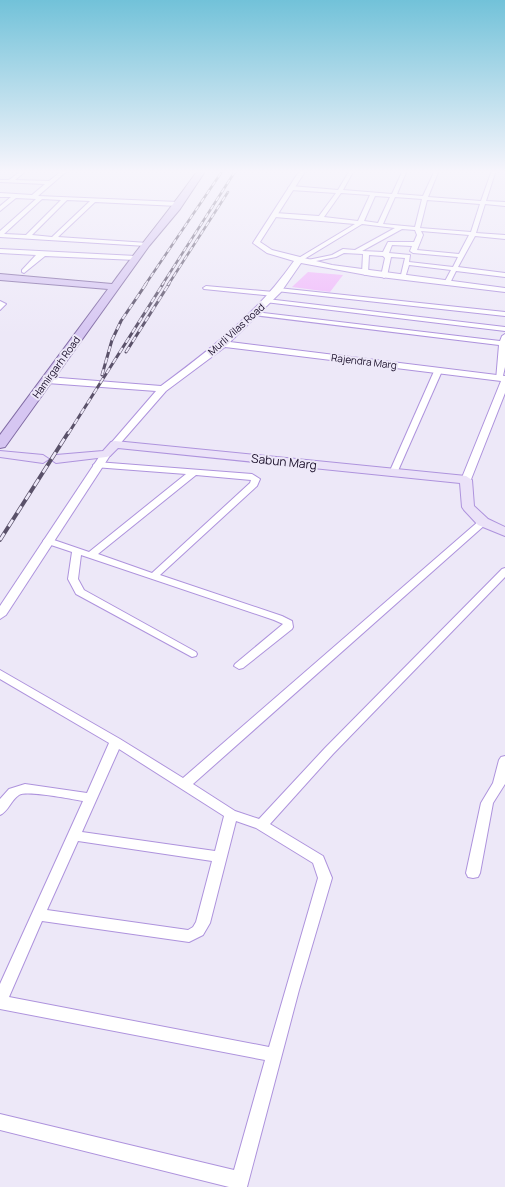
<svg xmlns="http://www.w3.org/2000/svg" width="505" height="1187" font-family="Manrope,sans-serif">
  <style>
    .building { fill: #f0b8fb }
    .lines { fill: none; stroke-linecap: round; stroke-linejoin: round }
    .minor-casing { stroke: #ae93dd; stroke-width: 2 }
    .tertiary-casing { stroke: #ae93dd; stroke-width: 2 }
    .secondary-casing { stroke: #ae93dd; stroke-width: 2 }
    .primary-casing { stroke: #826ca5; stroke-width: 2 }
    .minor { fill: #fff; fill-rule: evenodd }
    .tertiary { fill: #fff; fill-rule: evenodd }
    .secondary { fill: #ebe2f8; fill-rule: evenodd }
    .primary { fill: #d6c6f2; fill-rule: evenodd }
    .rail-far2-casing { stroke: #5a5169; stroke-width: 2.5 }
    .rail-far1-casing { stroke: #5a5169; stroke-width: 3 }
    .rail-casing { stroke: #5a5169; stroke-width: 4 }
    .rail-far2 { stroke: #ede8f8; stroke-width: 1.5; stroke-dasharray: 5; stroke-linecap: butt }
    .rail-far1 { stroke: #ede8f8; stroke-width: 2; stroke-dasharray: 6; stroke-linecap: butt }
    .rail { stroke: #ede8f8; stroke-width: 2.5; stroke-dasharray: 8; stroke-linecap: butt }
    .labels { text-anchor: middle; stroke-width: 4; stroke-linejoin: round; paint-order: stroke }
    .far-street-label { font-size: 10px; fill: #170c27; stroke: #ede8f8 }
    .street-label { font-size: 12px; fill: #170c27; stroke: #ede8f8 }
  </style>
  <rect width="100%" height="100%" fill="#ede8f8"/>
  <path class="building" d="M308 272 343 275 330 292 292 287Z"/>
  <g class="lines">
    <defs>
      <g id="minor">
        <path d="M22 170H27L15 180 49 181 63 170H68L38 196 178 202 181 204 178 206 95 202 58 237 148 243 149 244 146 246 0 237V231L36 199 16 198 0 211V206L11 197H0V193L32 195 45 184 0 182V180H9ZM42 199 61 200 26 235 4 234ZM67 200 90 201 52 237 32 235Z"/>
        <path d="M350 170H354L343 190 392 194 403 170H407L397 194 423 196 435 170H439L428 197 481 201 492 170H496L486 201 505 202V206L485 204 476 233 505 235V239L475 236 458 267 505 273V277L456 271 450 283 447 285 444 283 451 270 409 265 405 278 400 279 405 258 391 257 387 276 384 278 381 276 385 258 383 256 369 255 368 273 365 275 362 273 363 254 344 253 336 257 306 263 303 261 332 255 343 249 355 250 395 228 362 224 301 261H297V259L355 224 275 217 272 215 275 213 319 216 336 193 291 190 288 188 291 186 338 190ZM341 193 370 195 358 221 324 217ZM375 196 390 197 378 223 364 221ZM395 197 422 199 415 227 383 224ZM427 200 480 204 471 232 420 228ZM402 229 415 230 417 235 414 242H388L383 252 362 251ZM421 231 469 235 459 254 417 250 423 235ZM392 245 412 246 410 251 413 253 458 257 453 267 409 262 410 255 389 253Z"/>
        <path d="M0 249 136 256 139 258 136 260 45 256 24 273 22 272V270L36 255 0 253Z"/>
        <path d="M206 286 274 292 277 294 274 296 204 289 203 288Z"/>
        <path d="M278 288 505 312V316L276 291 275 290Z"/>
        <path d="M267 299 505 327V331L265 302 264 301Z"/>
        <path d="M0 301 6 304 0 310Z"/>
        <path d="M255 312 500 341 502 336 505 334V367L502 380H496L499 345 253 315V313Z"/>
        <path d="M435 369 442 371 397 473 393 476 390 475 389 473Z"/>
        <path d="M97 462 252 474 260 479 257 486 160 575 282 616 292 621 293 627 292 629 243 668 239 669 234 666 235 664 283 624 274 620 81 555 78 579 84 590 196 652 197 654 196 656 192 657 76 594 68 579 72 552 45 543 43 541 45 539H51L89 552 186 474 94 467 93 465ZM196 475 251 480 250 483 152 573 98 554Z"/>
        <path d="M483 519 486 520 488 522 486 524 193 784 235 811 259 819 325 748 502 569 505 568V577L333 754 270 824 323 856 332 878 299 990 247 1187H229L0 1130V1114L234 1170 265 1060 0 1009V984L83 801C71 799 27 790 19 795 11 800 8 812 0 815V799L9 789 25 784 87 793 109 743 0 679V670L120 739 183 778 480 520ZM119 749 224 816 215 851 82 832ZM236 821 256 828 313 863 318 878 269 1047 9 997 42 921 189 942 203 935 210 923ZM78 841 212 861 196 922 193 927 188 930 47 910Z"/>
        <path d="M505 756V784L493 803 480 873 478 877 473 878 468 877 466 873 481 803 493 783 499 760 501 757Z"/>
      </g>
      <g id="tertiary">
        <path d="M300 170H306L260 242 272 250 332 265 505 288V292L372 276 301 263 281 292 230 342 505 376V393L470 482 466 483 461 480 501 381 225 347 166 391 118 446 115 447 110 444 112 442 156 391 47 383 43 380 47 377 161 386C213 347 256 315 294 261L267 253 253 243Z"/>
        <path d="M106 451 111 454 6 615 0 619V606L101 454Z"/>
      </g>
      <g id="secondary">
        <path d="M115 441 466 476 472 480 474 506 488 519 505 527V536L478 525 464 510 462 507 460 483 118 448 110 456 106 457 56 463 50 459 56 455 103 451 111 442Z"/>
        <path d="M0 451 43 455 49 459 43 463 0 457Z"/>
      </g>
      <path id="primary" d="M198 170H206L180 209 149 246 5 447 0 448V435L108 289 0 280V274L112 284C140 245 171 209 198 170Z"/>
    </defs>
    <use href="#minor" class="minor-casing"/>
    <use href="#tertiary" class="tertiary-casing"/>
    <use href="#secondary" class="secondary-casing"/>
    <use href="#primary" class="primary-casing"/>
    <use href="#minor" class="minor"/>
    <use href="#tertiary" class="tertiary"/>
    <use href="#secondary" class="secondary"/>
    <use href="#primary" class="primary"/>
    <defs>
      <g id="rail-far2">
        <path d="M145 285 223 170"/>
        <path d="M162 285 236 170"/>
        <path d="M168 285 228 192"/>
      </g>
      <g id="rail-far1">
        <path d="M126 352 169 284"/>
        <path d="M102 375 112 340 121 321 146 284"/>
        <path d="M68 434 163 284"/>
      </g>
      <path id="rail" d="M0 540 68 433"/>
    </defs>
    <use href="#rail-far2" class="rail-far2-casing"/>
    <use href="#rail-far1" class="rail-far1-casing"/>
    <use href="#rail" class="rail-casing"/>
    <use href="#rail-far2" class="rail-far2"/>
    <use href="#rail-far1" class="rail-far1"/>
    <use href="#rail" class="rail"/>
  </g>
  <linearGradient id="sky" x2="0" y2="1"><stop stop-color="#72c2d9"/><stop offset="0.51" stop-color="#f7f5fc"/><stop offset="1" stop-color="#f7f5fc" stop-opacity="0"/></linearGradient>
  <rect width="505" height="336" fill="url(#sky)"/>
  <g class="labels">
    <g class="far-street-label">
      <text transform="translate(236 329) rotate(-42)" y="4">Murli Vilas Road</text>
      <text transform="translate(364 361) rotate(7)" y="4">Rajendra Marg</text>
      <text transform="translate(56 367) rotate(-54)" y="4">Hamirgarh Road</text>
    </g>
    <g class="street-label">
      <text transform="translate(284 462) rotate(6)" y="4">Sabun Marg</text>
    </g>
  </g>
</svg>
